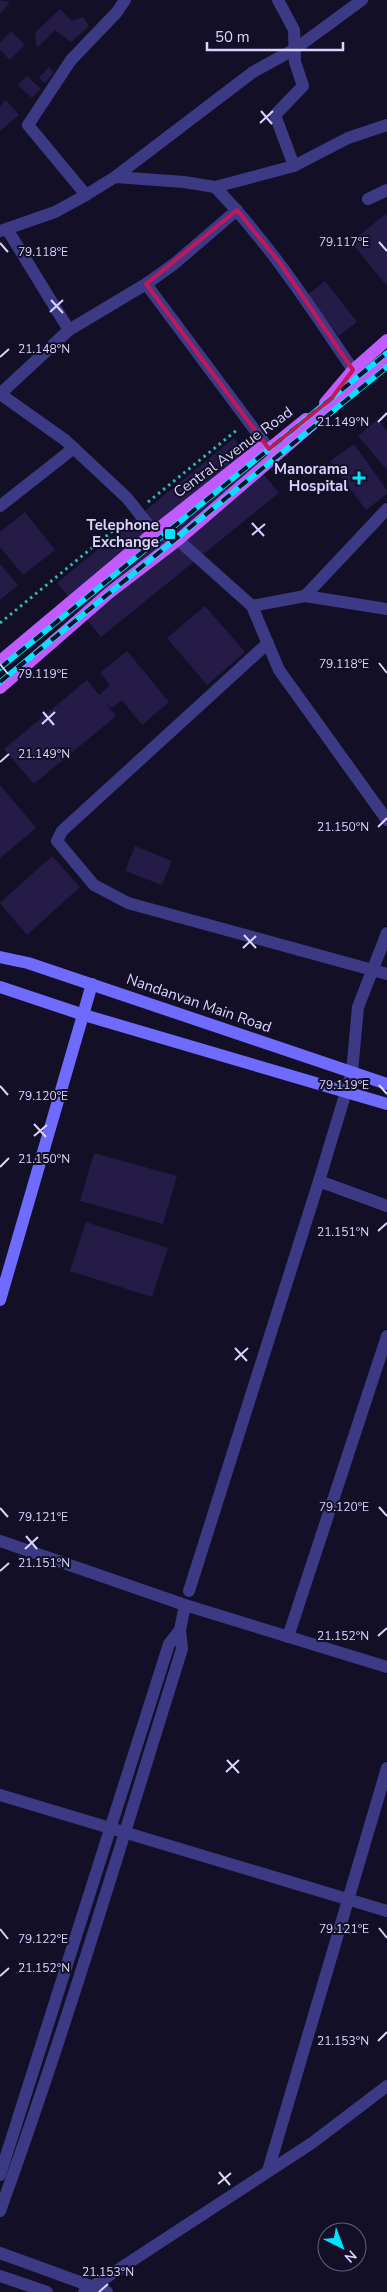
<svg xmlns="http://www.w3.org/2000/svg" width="387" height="2292" font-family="'Nunito Sans',sans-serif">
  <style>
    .building { fill: #241b47 }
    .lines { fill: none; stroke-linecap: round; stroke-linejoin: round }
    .path { stroke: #2fb8b0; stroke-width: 3; stroke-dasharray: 2.5 4; stroke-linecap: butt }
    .street { stroke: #3d3a85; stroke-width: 12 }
    .secondary { stroke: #6f6bff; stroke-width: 12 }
    .primary { stroke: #c25bff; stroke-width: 12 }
    .rail-casing { stroke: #00e5ff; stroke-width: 5.5 }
    .rail { stroke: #130f26; stroke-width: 4; stroke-dasharray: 11; stroke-linecap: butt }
    .marked { fill: none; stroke: #c2185b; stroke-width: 4; stroke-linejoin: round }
    .ticks { fill: none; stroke: #d9d4ff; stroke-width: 2 }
    .poi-dot { fill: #00e5ff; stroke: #130f26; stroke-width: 2 }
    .labels { text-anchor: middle; stroke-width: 4; stroke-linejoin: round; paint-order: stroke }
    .street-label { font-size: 15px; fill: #d9d4ff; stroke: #130f26 }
    .poi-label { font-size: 15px; font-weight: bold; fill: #d9d4ff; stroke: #130f26; text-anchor: end }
    .ticks-label { font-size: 12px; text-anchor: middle; fill: #d9d4ff; stroke: #130f26; stroke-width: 4; stroke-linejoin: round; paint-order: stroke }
  </style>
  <rect width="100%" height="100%" fill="#130f26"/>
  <g class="building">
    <path d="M0 0 10 2 0 14Z"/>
    <path d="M60 9 72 21 83 17 89 26 71 42 55 30 37 48 35 33Z"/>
    <path d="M11 31 25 45 10 60 0 50V43Z"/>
    <path d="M49 67 54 73 45 83 39 78Z"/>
    <path d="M27 76 41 89 32 98 18 85Z"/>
    <path d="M6 100 19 115 0 131V106Z"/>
    <path d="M387 213V286L351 242Z"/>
    <path d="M325 281 357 322 339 336 307 295Z"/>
    <path d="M378 419 387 431V470L358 436Z"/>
    <path d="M234 438 279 493 101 637 57 583Z"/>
    <path d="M354 444 387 490V494L366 510 330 461Z"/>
    <path d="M25 512 55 550 23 575 0 547V532Z"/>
    <path d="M0 564 18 585 0 600Z"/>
    <path d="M205 606 245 652 207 685 167 638Z"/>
    <path d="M127 651 169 702 142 725 122 700 111 708 103 700 116 716 34 784 4 749 87 680 99 695 110 685 100 673Z"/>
    <path d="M0 785 36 828 0 858Z"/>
    <path d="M135 846 172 861 162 885 125 871Z"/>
    <path d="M52 856 80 887 27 935 0 903Z"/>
    <path d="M94 1153 177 1176 163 1224 80 1201Z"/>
    <path d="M86 1222 168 1248 152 1297 70 1271Z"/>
  </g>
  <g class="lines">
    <g class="path">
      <path d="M148 502 237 430"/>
      <path d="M0 623 126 520"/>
    </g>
    <g class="street">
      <path d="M278 0 294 30 295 62 303 86 275 115 294 166 348 138 387 125"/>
      <path d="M115 177 184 182 215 187 294 166"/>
      <path d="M215 187C269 243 310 306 353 370"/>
      <path d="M86 195 115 177 253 72 295 49 362 0"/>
      <path d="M368 199 387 190"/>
      <path d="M7 229 69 330 146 284 269 449"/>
      <path d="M0 231 55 212 86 195 28 125 71 60 117 12 125 0"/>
      <path d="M146 284 174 264 237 210"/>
      <path d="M0 394 65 440 127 498 154 532 178 540 252 606"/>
      <path d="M0 394 69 330"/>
      <path d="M0 506 74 448"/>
      <path d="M305 596 387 509"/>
      <path d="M387 609 305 596 252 606 279 670 387 820"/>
      <path d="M268 643 62 831 57 841 94 885 128 903 387 974"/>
      <path d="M319 1181 387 1206"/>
      <path d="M0 1541 185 1605 387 1667"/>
      <path d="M189 1591 319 1181 352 1072 358 1007 387 933"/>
      <path d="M288 1637 387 1336"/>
      <path d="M0 1795 387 1911"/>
      <path d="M268 2171 387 1768"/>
      <path d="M0 2175 169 1644 180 1630"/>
      <path d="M0 2211C67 2026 123 1837 182 1649L180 1630 185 1605"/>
      <path d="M0 2253 107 2292"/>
      <path d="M0 2276 47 2292"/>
      <path d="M84 2292 312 2143 387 2086"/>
    </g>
    <g class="secondary">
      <path d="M0 957 28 963 387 1084"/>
      <path d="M0 987 84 1015 387 1104"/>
      <path d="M0 1300 92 984"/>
    </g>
    <g class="primary">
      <path d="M325 403 353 370 387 340"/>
      <path d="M0 661 154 532 260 448 269 449 306 419"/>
      <path d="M0 688 109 593 178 540 387 360"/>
    </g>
    <defs>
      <g id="rail">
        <path d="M0 668 387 353"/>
        <path d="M0 682 387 367"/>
      </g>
    </defs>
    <use href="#rail" class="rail-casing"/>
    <use href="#rail" class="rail"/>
  </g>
  <path class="marked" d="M237 210 280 263 353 370 331 399 269 449 146 284Z"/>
  <path class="ticks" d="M261 111 272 124M260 123 273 111M379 242 387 251M0 243 8 252M51 300 63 313M50 312 63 300M0 357 9 349M378 422 387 413M252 523 264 536M252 535 265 524M379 663 387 673M0 664 8 674M43 712 54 725M42 724 55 712M0 762 9 754M378 827 387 818M244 935 256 948M243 948 256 936M379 1085 387 1094M0 1086 8 1095M34 1124 46 1137M34 1136 47 1125M0 1167 9 1158M378 1231 387 1223M235 1348 247 1361M235 1360 248 1348M379 1507 387 1516M0 1508 8 1517M26 1536 37 1549M25 1549 38 1537M0 1571 9 1563M378 1636 387 1628M227 1760 239 1773M226 1772 239 1760M379 1928 387 1938M0 1929 8 1939M0 1976 9 1968M378 2041 387 2032M219 2172 230 2185M218 2184 231 2173M99 2292 108 2284"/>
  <g class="poi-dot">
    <path d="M356.5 470.5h5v5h5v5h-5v5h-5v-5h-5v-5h5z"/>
    <rect x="164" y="528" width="12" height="12" rx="2.5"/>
  </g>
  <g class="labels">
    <g class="street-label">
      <text transform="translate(233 452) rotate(-36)" y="5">Central Avenue Road</text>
      <text transform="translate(199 1003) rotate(19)" y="5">Nandanvan Main Road</text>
    </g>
    <g class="poi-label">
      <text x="348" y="474">Manorama<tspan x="348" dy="17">Hospital</tspan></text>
      <text x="159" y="530">Telephone<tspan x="159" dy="17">Exchange</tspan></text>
    </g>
  </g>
  <g class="ticks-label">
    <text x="344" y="246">79.117°E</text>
    <text x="43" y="256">79.118°E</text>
    <text x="44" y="353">21.148°N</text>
    <text x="343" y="426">21.149°N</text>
    <text x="344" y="668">79.118°E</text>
    <text x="43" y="678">79.119°E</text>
    <text x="44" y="758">21.149°N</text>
    <text x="343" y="831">21.150°N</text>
    <text x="344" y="1089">79.119°E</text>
    <text x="43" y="1100">79.120°E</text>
    <text x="44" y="1163">21.150°N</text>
    <text x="343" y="1236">21.151°N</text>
    <text x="344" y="1511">79.120°E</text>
    <text x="43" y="1521">79.121°E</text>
    <text x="44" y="1567">21.151°N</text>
    <text x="343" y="1640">21.152°N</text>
    <text x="344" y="1933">79.121°E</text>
    <text x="43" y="1943">79.122°E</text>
    <text x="44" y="1972">21.152°N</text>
    <text x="343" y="2045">21.153°N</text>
    <text x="108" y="2276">21.153°N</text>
  </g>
  <g transform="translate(342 2247) rotate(138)"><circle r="24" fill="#130f26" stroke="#625e7d"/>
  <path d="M0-4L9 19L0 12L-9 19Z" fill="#00e5ff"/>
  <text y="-8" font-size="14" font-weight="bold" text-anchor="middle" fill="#d9d4ff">N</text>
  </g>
  <path d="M207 42v8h136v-8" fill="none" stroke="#d9d4ff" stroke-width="2.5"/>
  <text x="215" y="42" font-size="15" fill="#d9d4ff" stroke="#130f26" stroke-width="4" paint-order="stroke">50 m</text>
</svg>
